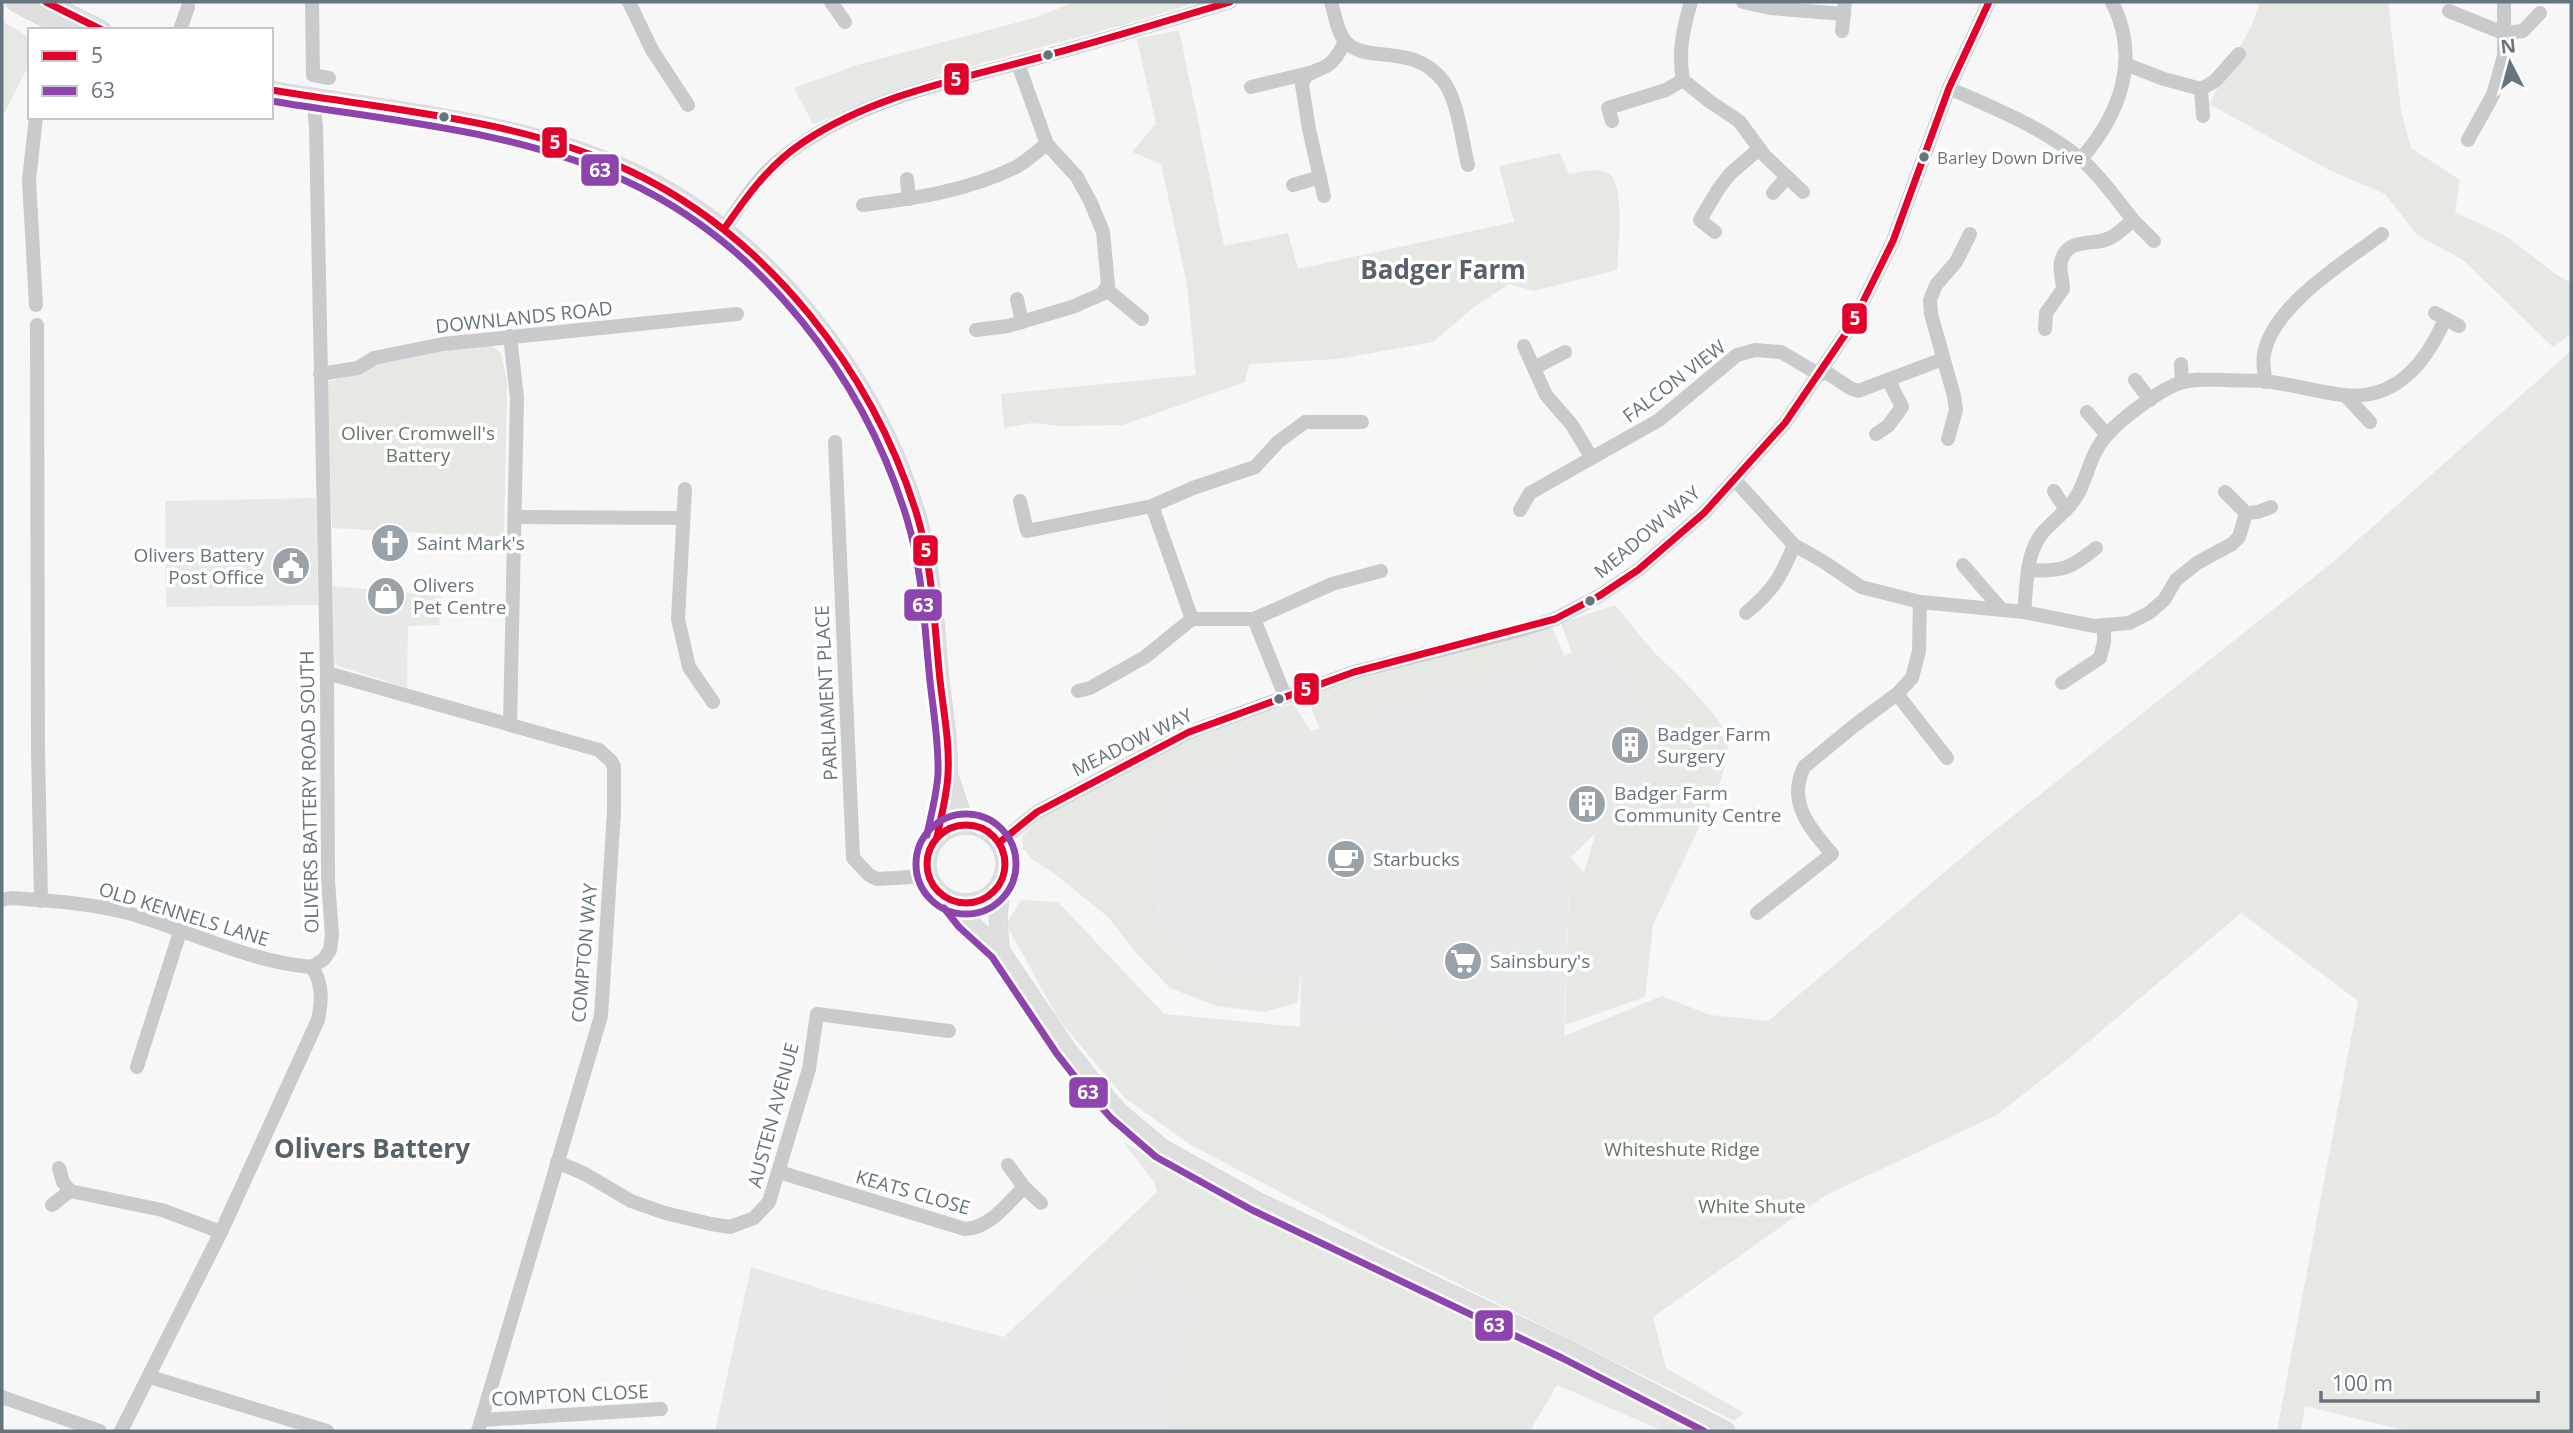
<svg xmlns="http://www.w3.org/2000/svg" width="2573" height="1433" font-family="'Open Sans',sans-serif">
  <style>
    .built { fill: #e7e8e8 }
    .green { fill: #e6e8e4 }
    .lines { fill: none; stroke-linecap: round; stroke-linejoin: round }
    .major-casing { stroke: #d2d3d4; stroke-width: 19 }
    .minor { stroke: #c8cacb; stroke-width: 14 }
    .major { stroke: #dededf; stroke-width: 18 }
    .bus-1-casing { stroke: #fff; stroke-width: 12 }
    .bus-2-casing { stroke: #fff; stroke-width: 12 }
    .bus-1 { stroke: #e4002b; stroke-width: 7 }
    .bus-2 { stroke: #8e44ad; stroke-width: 7 }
    .bus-dot { fill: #66747d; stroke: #fff; stroke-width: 2.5 }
    .labels { text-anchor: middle; stroke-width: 7; stroke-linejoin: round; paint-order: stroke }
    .bus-label { font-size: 17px; fill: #66747d; stroke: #fff; text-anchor: start }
    .street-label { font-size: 19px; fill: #66747d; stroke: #fff }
    .park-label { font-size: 19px; fill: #687665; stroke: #fff }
    .poi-label { font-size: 19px; fill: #66747d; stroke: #fff; text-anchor: start }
    .district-label { font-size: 26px; font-weight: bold; fill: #586269; stroke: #fff }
    .line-badge { stroke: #fff; stroke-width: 2.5 }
    .badge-label { font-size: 19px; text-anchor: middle; font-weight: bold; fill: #fff }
  </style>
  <rect width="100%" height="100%" fill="#f7f7f7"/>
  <g class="built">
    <path d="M316 498 318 605 166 607 165 501Z"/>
    <path d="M333 586 442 596 439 625 408 626 407 688 338 666 334 662Z"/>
    <path d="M1602 644 1650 714 1662 768 1570 858 1564 1036 1300 1027 1301 972 1190 964 1158 921 1162 792 1311 731Z"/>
    <path d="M1158 1192 1424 1331 1203 1431H715L751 1267 842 1295 1004 1337Z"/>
  </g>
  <g class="green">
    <path d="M1075 2H1199L1130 23 942 74 813 124 794 88 857 65 1034 18Z"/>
    <path d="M2260 2H2388L2401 110 2411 148 2460 180 2455 212 2506 236 2557 275 2571 283V334L2553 347 2463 260 2417 235 2385 194 2329 170 2209 104 2252 25Z"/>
    <path d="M2 21 30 38V63L2 117Z"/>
    <path d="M1179 30 1224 246 1288 233 1298 269 1514 222 1499 166 1560 153 1569 174C1580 172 1597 167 1608 173 1626 182 1618 251 1617 270L1534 291 1509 284 1474 307 1433 342 1338 359 1249 364 1245 382 1123 425 1061 426 1032 423 1004 428 1001 394 1196 375 1187 284 1161 164 1132 152 1156 124 1137 39Z"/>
    <path d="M490 344 501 353 507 381 504 537 332 528 328 382 364 371 379 362 416 352Z"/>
    <path d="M2571 351V1431H2407L2305 1406 2301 1431H2277L2358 1001 2241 913 2068 1059 1997 1115 1826 1195 1653 1317 1666 1368 1744 1413 1734 1421 1382 1246 1191 1145 1125 1098 1059 1020 1006 924 1021 900 1058 902 1164 1014 1300 1027 1564 1036 1662 996 1710 1015 1768 1021 1984 839 2333 562Z"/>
    <path d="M1615 605C1631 624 1646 645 1664 662 1679 677 1720 715 1726 735 1731 749 1724 769 1720 783L1653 925 1645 997 1565 1025 1570 857 1584 873 1598 825 1662 768 1633 732 1649 714 1602 645 1572 653 1561 623Z"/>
    <path d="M1552 627 1564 655 1534 667 1320 729 1305 694 1414 661Z"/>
    <path d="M1293 704 1311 731 1162 792 1158 921 1190 964 1301 972 1297 1003 1264 1012 1216 1006 1170 988 1138 955 1108 917 1056 875 1032 859 1023 848 1022 836 1051 809 1194 737 1258 713Z"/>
    <path d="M1123 1142C1205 1188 1288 1231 1374 1271 1485 1324 1598 1371 1705 1431H1663L1557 1385 1530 1431H1170C1168 1425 1165 1417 1165 1410 1164 1348 1239 1299 1143 1269L1127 1299H1114L1096 1289 1056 1288 1157 1192 1155 1183Z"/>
  </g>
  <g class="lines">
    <defs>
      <g id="major">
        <path d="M15 2 68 30"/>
        <path d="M46 2 102 30"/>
        <path d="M271 90C392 112 519 120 632 172 766 234 876 376 917 516 931 566 935 619 939 670 942 704 950 741 948 775 947 796 941 817 937 837"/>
        <path d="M950 779 965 824"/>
        <circle cx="966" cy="864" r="39"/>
        <path d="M952 901 967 920 1000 950 1066 1048 1087 1075 1118 1111 1162 1148 1257 1201 1567 1349 1726 1431"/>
        <path d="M1000 950 998 918 1001 884"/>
      </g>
    </defs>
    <use href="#major" class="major-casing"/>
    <g class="minor">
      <path d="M312 2 313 75 329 78"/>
      <path d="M629 2 652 50 688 105"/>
      <path d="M831 2 845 22"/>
      <path d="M1331 2C1335 14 1337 33 1346 42 1368 65 1413 41 1444 82 1458 101 1462 141 1468 165"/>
      <path d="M1691 2C1683 29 1678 52 1683 80L1709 101 1739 121 1764 155 1803 192"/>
      <path d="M1743 2 1770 8 1844 14"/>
      <path d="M2449 11 2503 33 2523 31 2540 13"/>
      <path d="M180 30 188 7"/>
      <path d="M1842 31 1845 2"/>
      <path d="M2125 64 2164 79 2201 89 2215 81 2239 54"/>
      <path d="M1251 87 1309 73"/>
      <path d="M1949 88C1995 109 2045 128 2083 161 2102 178 2117 200 2133 220 2123 228 2114 239 2101 241 2084 244 2066 241 2061 262 2059 269 2063 281 2063 289L2046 313 2045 329"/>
      <path d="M2201 89 2203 116"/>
      <path d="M1612 121 1608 108 1666 90 1683 80"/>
      <path d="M2468 140 2493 95 2504 56V2"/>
      <path d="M2081 159C2120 114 2141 59 2112 2"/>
      <path d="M907 179 909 199"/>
      <path d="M1293 185 1320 177"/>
      <path d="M1773 193 1787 177"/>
      <path d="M1324 196 1309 129 1302 85C1304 71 1318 72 1328 65 1336 60 1341 50 1345 41"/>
      <path d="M863 205C916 198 968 191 1016 167 1027 161 1037 151 1047 144"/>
      <path d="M2133 220 2154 241"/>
      <path d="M724 229C739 208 753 184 773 166 845 101 950 82 1041 57 1105 40 1167 21 1230 2"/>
      <path d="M1715 232 1700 220 1719 188 1731 173 1759 149"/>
      <path d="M1106 289 1142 319"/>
      <path d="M1017 299 1022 322"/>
      <path d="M36 305 29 180 36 117"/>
      <path d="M2435 313 2459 326"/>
      <path d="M37 325 38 749 41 901"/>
      <path d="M976 330 1008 326 1072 307 1102 294 1108 285 1103 232 1091 203 1077 177 1047 144 1018 64"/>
      <path d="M1524 346 1546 395 1572 425 1591 457"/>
      <path d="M2181 364 2182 382"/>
      <path d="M1534 368 1565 352"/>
      <path d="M1823 370 1850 388 1858 391 1943 359"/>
      <path d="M320 374 358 368 374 358 443 344 737 314"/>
      <path d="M2135 380 2150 400"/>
      <path d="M2265 382C2265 373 2262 362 2264 354 2273 305 2345 262 2382 234"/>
      <path d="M2345 395 2370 422"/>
      <path d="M2087 412 2107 435"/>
      <path d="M1876 434 1888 426 1902 407 1889 381"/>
      <path d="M1948 439 1956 410 1954 396 1931 314 1930 300 1936 285 1956 262 1970 234"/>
      <path d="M835 442 853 858 869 875 877 879 928 876"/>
      <path d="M1735 480 1794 545 1824 562 1861 587 1920 602 2024 612 2094 626 2129 623 2149 613 2164 600 2176 580 2197 563 2232 544 2239 537 2246 513"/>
      <path d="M685 489 678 619 689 667 713 702"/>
      <path d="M2054 491 2066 510"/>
      <path d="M2225 492 2246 513 2258 512 2271 507"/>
      <path d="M1020 501 1027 531 1152 506 1193 488 1255 467 1278 442 1305 422H1362"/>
      <path d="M1152 506 1192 619"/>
      <path d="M1520 510 1530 493 1659 420 1737 355 1755 350 1781 352 1820 375"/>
      <path d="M515 517 683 518"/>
      <path d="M1963 565 2002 610"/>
      <path d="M2028 570C2063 572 2069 569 2096 548"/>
      <path d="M2024 612C2027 586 2025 552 2044 531 2056 518 2071 508 2079 492 2089 472 2091 452 2107 435 2122 418 2159 390 2180 383 2194 378 2212 380 2227 380 2239 381 2252 380 2264 381 2291 384 2317 392 2343 395 2396 401 2426 363 2445 319"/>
      <path d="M1746 613C1774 589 1780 579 1794 545"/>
      <path d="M1254 619 1285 696"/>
      <path d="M327 673 599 750 611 761 614 767V812L601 1016 478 1431"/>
      <path d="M2062 683 2100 658 2104 642V625"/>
      <path d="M1078 691 1090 688 1145 657 1192 619H1254L1332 584 1381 571"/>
      <path d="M1897 694 1947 758"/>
      <path d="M510 725 517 398 510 336"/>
      <path d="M1000 842 1037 812 1189 732 1354 672 1520 630 1555 619 1599 596 1638 570 1704 513 1785 423 1851 326 1893 241 1949 88 1989 2"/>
      <path d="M2 900 11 898C51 901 89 903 128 913 189 930 248 962 312 967"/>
      <path d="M1757 913 1832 854C1809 827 1787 802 1804 767L1855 725 1897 694 1912 678 1919 651 1920 602"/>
      <path d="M312 967 324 959 330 950 332 935 328 880 327 673 316 127 313 97"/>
      <path d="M137 1067 180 932"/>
      <path d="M557 1162 585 1174 631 1201 665 1213 711 1224 730 1227 754 1218 769 1202 809 1069 817 1014 949 1031"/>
      <path d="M1008 1165 1024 1187 1041 1203"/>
      <path d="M59 1168 63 1182 70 1191 162 1210 221 1232"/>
      <path d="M779 1172 965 1229C989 1229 1009 1202 1024 1187"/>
      <path d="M52 1205 70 1191"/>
      <path d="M150 1377 327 1431"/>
      <path d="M2 1397 100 1431"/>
      <path d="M482 1420 661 1409"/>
      <path d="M121 1431 221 1232 318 1020C322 1001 323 984 312 967"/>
    </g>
    <use href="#major" class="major"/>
    <defs>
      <g id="bus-1">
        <path d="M46 2 102 30"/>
        <path d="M271 90C391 110 521 119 632 172 769 238 873 372 917 515 932 565 934 619 939 670 942 705 950 739 948 774 947 796 941 816 937 837"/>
        <path d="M724 229C747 196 768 166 802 143 873 95 960 79 1041 57 1104 40 1167 21 1230 2"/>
        <circle cx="966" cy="864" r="39"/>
        <path d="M1000 842 1037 812 1189 732 1354 672 1555 619 1599 596 1638 570 1704 513 1785 423 1851 326 1893 241 1949 88 1989 2"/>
      </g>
      <g id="bus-2">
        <path d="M271 101C390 121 516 130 626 181 762 244 864 378 907 519 922 568 924 620 929 671 932 705 939 739 938 773 937 794 931 814 927 835"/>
        <circle cx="966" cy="864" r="50"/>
        <path d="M944 908 959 927 992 957 1057 1054 1079 1082 1111 1118 1156 1157 1252 1210 1562 1358 1704 1431"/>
      </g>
    </defs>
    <use href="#bus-1" class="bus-1-casing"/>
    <use href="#bus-2" class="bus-2-casing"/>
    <use href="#bus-1" class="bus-1"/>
    <use href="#bus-2" class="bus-2"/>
  </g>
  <defs>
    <symbol id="church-disc" viewBox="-11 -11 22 22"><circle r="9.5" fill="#99a2a8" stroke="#fff"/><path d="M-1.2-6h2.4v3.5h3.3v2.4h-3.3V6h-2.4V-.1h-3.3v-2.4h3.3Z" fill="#fff"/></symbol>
    <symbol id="civic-disc" viewBox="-11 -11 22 22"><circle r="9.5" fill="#99a2a8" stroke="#fff"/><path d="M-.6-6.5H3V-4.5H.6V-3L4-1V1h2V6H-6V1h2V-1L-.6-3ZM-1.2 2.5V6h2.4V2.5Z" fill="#fff"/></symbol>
    <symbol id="shop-disc" viewBox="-11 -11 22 22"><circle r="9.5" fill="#99a2a8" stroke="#fff"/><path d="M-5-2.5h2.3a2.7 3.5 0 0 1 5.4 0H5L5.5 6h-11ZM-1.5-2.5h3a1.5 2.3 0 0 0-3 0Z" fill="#fff"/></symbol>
    <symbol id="building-disc" viewBox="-11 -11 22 22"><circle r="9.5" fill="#99a2a8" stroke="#fff"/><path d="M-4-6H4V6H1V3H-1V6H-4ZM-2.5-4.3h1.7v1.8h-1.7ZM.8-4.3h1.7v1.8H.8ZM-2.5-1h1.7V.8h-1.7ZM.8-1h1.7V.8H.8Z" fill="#fff"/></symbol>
    <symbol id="cafe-disc" viewBox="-11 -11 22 22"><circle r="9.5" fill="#99a2a8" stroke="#fff"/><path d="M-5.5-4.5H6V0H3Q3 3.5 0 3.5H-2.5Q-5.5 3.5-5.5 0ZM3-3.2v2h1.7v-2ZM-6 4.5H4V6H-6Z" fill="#fff"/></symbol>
    <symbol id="supermarket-disc" viewBox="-11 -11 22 22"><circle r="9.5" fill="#99a2a8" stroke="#fff"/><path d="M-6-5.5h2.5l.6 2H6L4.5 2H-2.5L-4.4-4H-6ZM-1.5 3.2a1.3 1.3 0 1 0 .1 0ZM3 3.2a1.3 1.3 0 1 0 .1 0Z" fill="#fff"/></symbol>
  </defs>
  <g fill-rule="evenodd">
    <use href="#church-disc" x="368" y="521" width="44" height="44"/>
    <use href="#civic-disc" x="269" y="544" width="44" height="44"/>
    <use href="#shop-disc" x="364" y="574" width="44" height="44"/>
    <use href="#building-disc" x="1608" y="723" width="44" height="44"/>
    <use href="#building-disc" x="1565" y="782" width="44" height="44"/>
    <use href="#cafe-disc" x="1324" y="837" width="44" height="44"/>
    <use href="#supermarket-disc" x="1441" y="939" width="44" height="44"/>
  </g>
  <g class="bus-dot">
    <circle cx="1048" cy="55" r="6"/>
    <circle cx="444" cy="117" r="6"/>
    <circle cx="1924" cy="157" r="6"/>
    <circle cx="1590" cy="601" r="6"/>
    <circle cx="1279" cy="699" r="6"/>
  </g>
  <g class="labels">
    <g class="bus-label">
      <text x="1937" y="164">Barley Down Drive</text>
    </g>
    <g class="street-label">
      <text transform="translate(524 317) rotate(-6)" y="7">DOWNLANDS ROAD</text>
      <text transform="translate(1674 381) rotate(-37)" y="7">FALCON VIEW</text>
      <text transform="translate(1647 532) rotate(-40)" y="7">MEADOW WAY</text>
      <text transform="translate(826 693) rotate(-93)" y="7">PARLIAMENT PLACE</text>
      <text transform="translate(1132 742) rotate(-26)" y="7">MEADOW WAY</text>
      <text transform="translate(309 792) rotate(-91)" y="7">OLIVERS BATTERY ROAD SOUTH</text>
      <text transform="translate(184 914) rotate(17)" y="7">OLD KENNELS LANE</text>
      <text transform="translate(584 953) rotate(-85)" y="7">COMPTON WAY</text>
      <text transform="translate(773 1115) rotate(-75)" y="7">AUSTEN AVENUE</text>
      <text transform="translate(913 1192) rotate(16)" y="7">KEATS CLOSE</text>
      <text transform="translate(570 1395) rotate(-3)" y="7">COMPTON CLOSE</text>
    </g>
    <g class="park-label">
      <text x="418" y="440">Oliver Cromwell's<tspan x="418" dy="22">Battery</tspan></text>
      <text x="1682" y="1156">Whiteshute Ridge</text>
      <text x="1752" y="1213">White Shute</text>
    </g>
    <g class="poi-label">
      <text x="417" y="550">Saint Mark's</text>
      <text x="264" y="562" text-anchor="end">Olivers Battery<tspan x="264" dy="22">Post Office</tspan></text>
      <text x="413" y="592">Olivers<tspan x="413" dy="22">Pet Centre</tspan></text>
      <text x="1657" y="741">Badger Farm<tspan x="1657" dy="22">Surgery</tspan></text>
      <text x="1614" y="800">Badger Farm<tspan x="1614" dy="22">Community Centre</tspan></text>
      <text x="1373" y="866">Starbucks</text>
      <text x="1490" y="968">Sainsbury's</text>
    </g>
    <g class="district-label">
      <text x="1443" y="279">Badger Farm</text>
      <text x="372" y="1158">Olivers Battery</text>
    </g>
  </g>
  <g class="line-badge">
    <rect x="943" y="62" width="27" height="34" rx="7" fill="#e4002b"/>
    <rect x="541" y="126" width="27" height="33" rx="7" fill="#e4002b"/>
    <rect x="580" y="153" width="40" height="34" rx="7" fill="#8e44ad"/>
    <rect x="1841" y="302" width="27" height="33" rx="7" fill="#e4002b"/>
    <rect x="912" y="534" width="27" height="33" rx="7" fill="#e4002b"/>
    <rect x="903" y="588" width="40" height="34" rx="7" fill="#8e44ad"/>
    <rect x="1293" y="672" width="27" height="34" rx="7" fill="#e4002b"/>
    <rect x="1068" y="1076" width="41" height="33" rx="7" fill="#8e44ad"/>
    <rect x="1474" y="1309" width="40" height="33" rx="7" fill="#8e44ad"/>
  </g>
  <g class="badge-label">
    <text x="956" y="86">5</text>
    <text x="555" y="149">5</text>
    <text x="600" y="177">63</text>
    <text x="1855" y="325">5</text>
    <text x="926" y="557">5</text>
    <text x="923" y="612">63</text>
    <text x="1306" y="696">5</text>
    <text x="1088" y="1099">63</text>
    <text x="1494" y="1332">63</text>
  </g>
  <rect width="2573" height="1433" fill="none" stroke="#66747d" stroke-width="7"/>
  <rect x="28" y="28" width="245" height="91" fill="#ffffff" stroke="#c2c7cb" stroke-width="2"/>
  <rect x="42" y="51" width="35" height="10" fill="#e4002b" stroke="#c2c7cb" stroke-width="2"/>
  <text x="91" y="63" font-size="21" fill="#66747d">5</text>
  <rect x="42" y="86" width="35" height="10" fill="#8e44ad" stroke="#c2c7cb" stroke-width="2"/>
  <text x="91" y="98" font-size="21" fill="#66747d">63</text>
  <g transform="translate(2510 63) rotate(354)" stroke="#ffffff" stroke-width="5" paint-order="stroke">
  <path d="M0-5L12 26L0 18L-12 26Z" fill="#66747d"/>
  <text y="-10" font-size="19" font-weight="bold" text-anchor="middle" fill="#66747d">N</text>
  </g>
  <path d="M2321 1391v10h217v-10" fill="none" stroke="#66747d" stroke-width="3.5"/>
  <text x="2332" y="1391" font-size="21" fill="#66747d" stroke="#ffffff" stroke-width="5" paint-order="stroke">100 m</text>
</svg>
